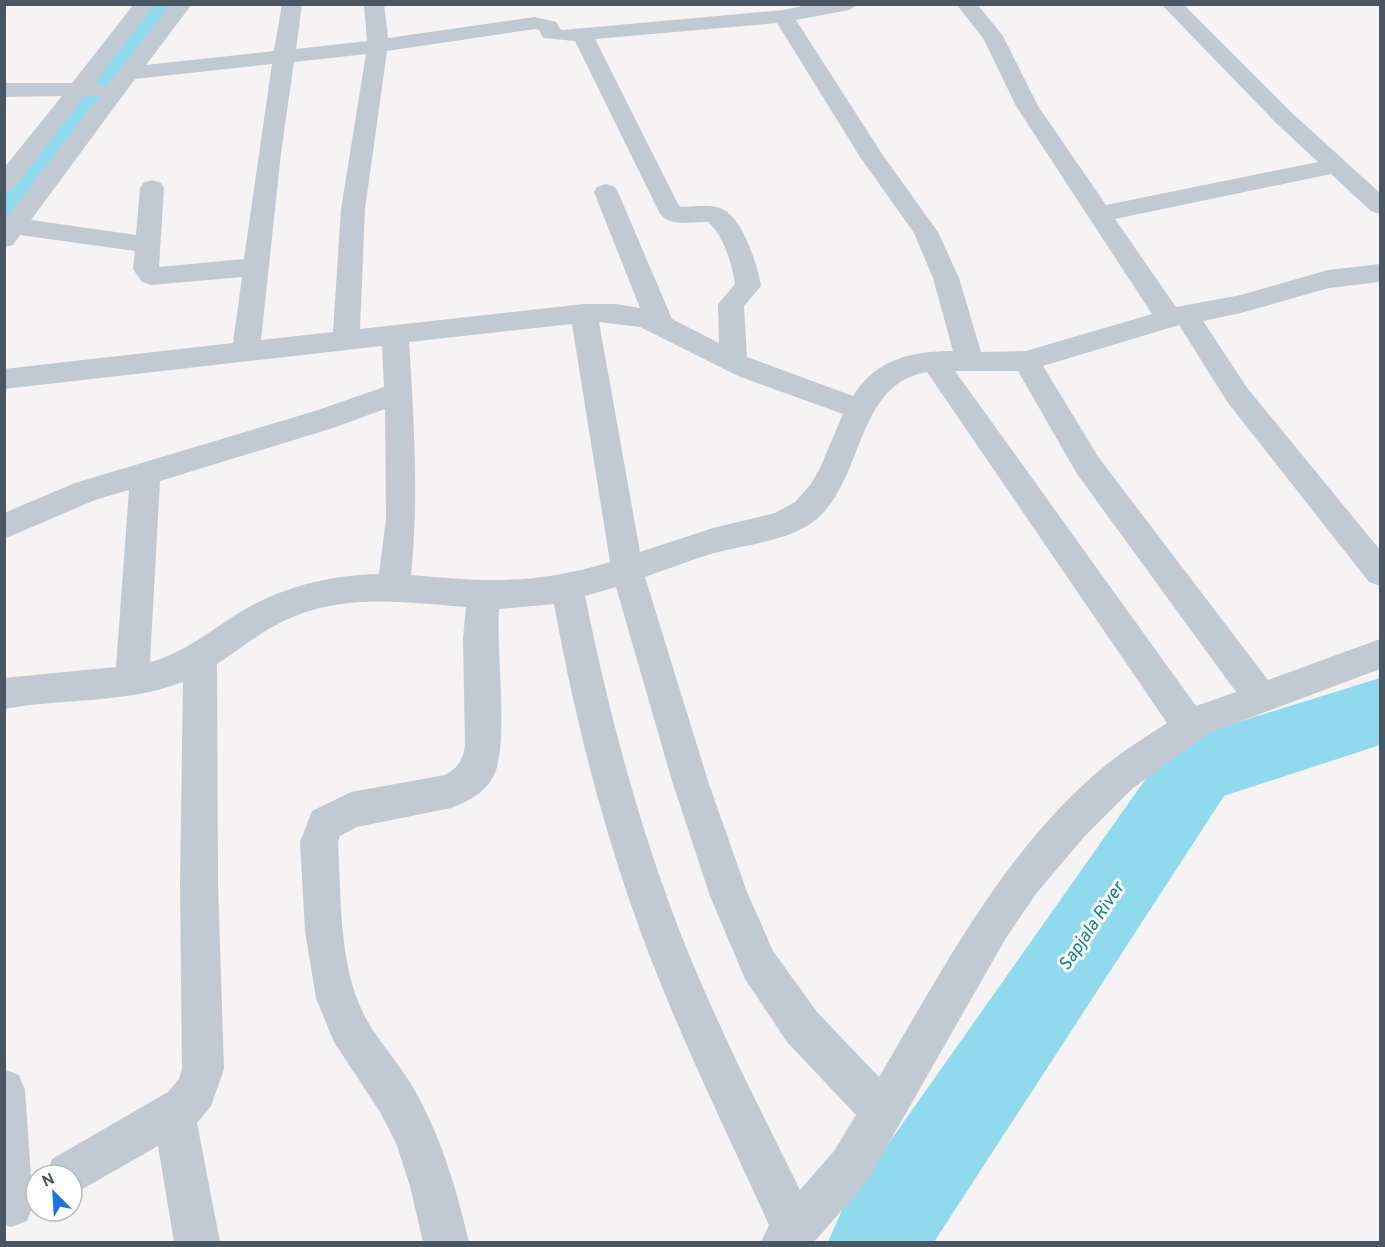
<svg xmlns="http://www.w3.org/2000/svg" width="1385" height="1247" font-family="Overpass,sans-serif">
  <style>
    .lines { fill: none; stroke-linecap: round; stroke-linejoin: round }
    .canal { fill: #90daee; fill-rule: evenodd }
    .river { fill: #90daee; fill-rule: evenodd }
    .street { fill: #c1cad2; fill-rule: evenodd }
    .labels { text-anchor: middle; stroke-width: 6; stroke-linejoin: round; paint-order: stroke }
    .water-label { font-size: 18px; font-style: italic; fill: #0c7c9b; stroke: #fff }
  </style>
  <rect width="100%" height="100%" fill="#f5f3f3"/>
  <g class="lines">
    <path class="canal" d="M153 4H178L15 223 4 226V195Z"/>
    <path class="river" d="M1380 678V745L1224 796 934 1242H828L843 1208 1171 743Z"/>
    <g class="street">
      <path d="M134 4H155L95 82 106 87 171 4H192L146 65 274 51 282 4H302L296 49 367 41 364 4H384L388 38 535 17 556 22 560 29 563 30 783 10 812 4H859L849 10 796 20 882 154 938 232 959 278 981 352 1026 351 1152 314 1016 106 983 38 956 4H977L1003 36 1038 106 1106 205 1318 162 1276 123 1161 4H1183L1292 113 1380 193V214L1371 211 1331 174 1115 219 1176 307 1241 295 1328 270 1380 264V282L1329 288 1241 313 1203 321 1248 389 1380 550V586L1369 582 1228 403 1179 325 1043 366 1099 458 1268 680 1380 639V669L1209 733 1133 788 1084 837 1035 895 1006 938 866 1183 814 1242H761L769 1225C720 1117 667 1011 629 899 596 802 572 704 554 604L499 609C496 649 509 745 494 775 485 793 469 801 451 808L357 827 340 836 338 842C341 894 339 955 359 1004 371 1034 395 1057 411 1084 440 1133 456 1187 469 1242H423L410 1186 396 1143 380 1112 334 1042 316 998 305 931 300 842 312 811 351 792 445 775C459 767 463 760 465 745L463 638 466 607C402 602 338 592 278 624 256 635 237 651 217 664L218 884 224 1069 211 1106 197 1123 220 1242H174L158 1146 72 1195V1175H46L52 1159 168 1092 179 1079 182 1069 180 884 183 682C126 704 64 698 4 709V678L116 667 129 490 95 500 4 539V513L75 483 315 411 384 387 382 346 4 389V369L233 343 242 277 151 285 142 282 133 269 135 251 20 235 13 245 4 247V221L100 95 85 96 12 190 4 192V168L62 96 4 97V83H72ZM777 23 860 157 914 233 933 278 953 351C912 351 876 359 853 396L747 357 744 306 761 286C758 266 743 220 724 210 712 203 694 207 681 207L678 204 595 39ZM535 29 539 30 543 38 575 41 660 214C672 228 691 221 708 222 724 236 732 264 735 284L718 304 719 343 672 319 618 192 615 187 606 184 597 187 594 192 640 308 616 304H584L360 329 365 209 387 51ZM366 54 341 209 333 332 261 340 281 153 294 62ZM272 64 244 259 159 267 164 188 161 183 152 180 143 183 140 188 136 235 31 220 135 79ZM599 322 640 327 738 376 843 414 820 468 811 484 795 502 775 513 713 528 640 552ZM572 324 610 562C534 585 488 582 411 575 419 497 414 421 409 342ZM955 371H1018L1077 474 1236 692 1196 706ZM927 372 1167 723C1147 736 1126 749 1107 764 1005 848 945 966 879 1077L817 1012 773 951 747 892 708 781 645 577C668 569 691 560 714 553 747 544 792 541 818 518 865 475 856 384 927 372ZM385 409 386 519 379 574C332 575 284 586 242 611 212 629 185 653 150 662L160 481 333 428ZM616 587 672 781 710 896 745 979 787 1042 856 1115 834 1151 800 1190C753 1095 704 1000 668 900 632 801 606 699 585 596Z"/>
      <path d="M4 1069 19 1075 25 1090 33 1205 27 1221 11 1227 4 1225Z"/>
    </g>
  </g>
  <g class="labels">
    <g class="water-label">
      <text transform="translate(1091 926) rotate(-56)" y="6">Sapjala River</text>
    </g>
  </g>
  <rect width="1385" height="1247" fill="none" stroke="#4a5661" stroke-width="12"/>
  <g transform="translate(54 1193) rotate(336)"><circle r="28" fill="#ffffff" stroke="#b7bbc0" stroke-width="1.5"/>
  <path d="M0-4.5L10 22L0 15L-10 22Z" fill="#1a73e8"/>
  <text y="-9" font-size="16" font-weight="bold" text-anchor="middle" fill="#4a5661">N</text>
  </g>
</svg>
